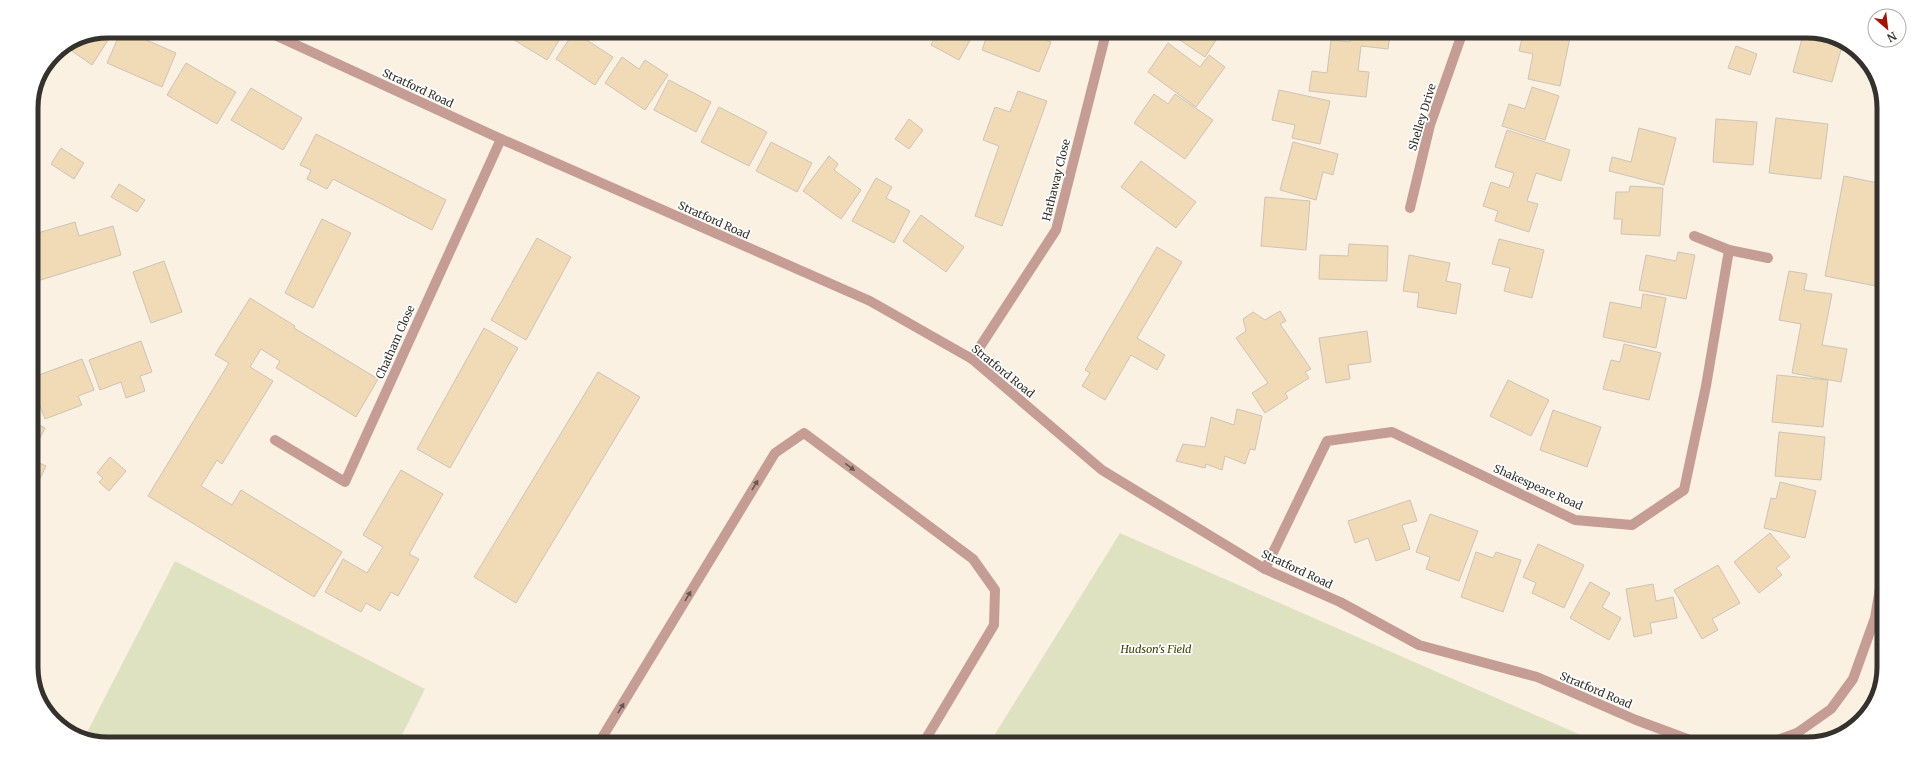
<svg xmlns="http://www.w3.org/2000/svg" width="1915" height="775" font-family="Merriweather,serif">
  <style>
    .green { fill: #dfe2c1 }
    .building { fill: #f1dab6; stroke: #cdc4b7 }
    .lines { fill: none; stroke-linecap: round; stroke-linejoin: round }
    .minor { stroke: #c69d94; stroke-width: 10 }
    .oneway { fill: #685751 }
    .labels { text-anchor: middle; stroke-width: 3.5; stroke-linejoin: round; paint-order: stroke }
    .street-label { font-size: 11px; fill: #35322d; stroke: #fff }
    .park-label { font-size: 11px; font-style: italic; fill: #414200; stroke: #fff }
    .rim { fill: none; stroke: #35322d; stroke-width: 5 }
  </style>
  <rect width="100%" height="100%" fill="#faf1e3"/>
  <g class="green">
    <path d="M1120 533 1599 743 990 742Z"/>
    <path d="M175 561 425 689 399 741 83 740Z"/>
  </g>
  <g class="building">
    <path d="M107 31 112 34 92 65 65 46 79 37Z"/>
    <path d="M121 31H126L176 53 162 87 107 63Z"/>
    <path d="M507 32H564L547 60 506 35Z"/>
    <path d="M574 32 613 57 595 85 556 59Z"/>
    <path d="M937 33H974L959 60 931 45Z"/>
    <path d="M988 33H1030L1051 42 1039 72 982 50Z"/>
    <path d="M1171 34H1220L1205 57Z"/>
    <path d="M1351 34H1390L1388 49 1361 46 1358 71 1369 72 1366 97 1309 91 1312 71 1327 73 1331 40 1350 42Z"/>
    <path d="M1523 34 1559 35 1570 37 1560 86 1528 79 1533 54 1519 51Z"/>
    <path d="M1803 35 1842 46 1832 82 1793 72Z"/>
    <path d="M1812 35H1832L1837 39 1836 42Z"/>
    <path d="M1168 43 1200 67 1209 55 1225 67 1196 107 1148 72Z"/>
    <path d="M1736 46 1757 54 1750 75 1728 68Z"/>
    <path d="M622 57 639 69 645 60 668 75 645 110 605 83Z"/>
    <path d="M186 63 236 92 217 124 167 95Z"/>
    <path d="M669 80 711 102 696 132 654 110Z"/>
    <path d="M1532 87 1559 96 1545 140 1502 126 1509 104 1525 109Z"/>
    <path d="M251 88 302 118 283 150 231 120Z"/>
    <path d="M1279 90 1330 101 1320 144 1292 138 1295 125 1272 120Z"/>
    <path d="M1018 91 1047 101 1002 226 975 216 999 146 983 140 995 107 1010 112Z"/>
    <path d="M1154 94 1168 104 1175 94 1213 120 1185 159 1134 123Z"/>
    <path d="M719 107 767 132 749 166 701 142Z"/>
    <path d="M1776 118 1828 124 1821 179 1769 173Z"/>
    <path d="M909 119 923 130 909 149 895 139Z"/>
    <path d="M1716 119 1757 122 1753 165 1713 162Z"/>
    <path d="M1639 128 1676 138 1664 185 1609 171 1612 157 1631 162Z"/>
    <path d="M1507 130 1570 150 1561 181 1536 173 1527 201 1538 204 1529 232 1495 221 1498 211 1483 206 1491 182 1509 188 1514 173 1495 167Z"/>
    <path d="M316 134 446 200 432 230 333 179 327 189 307 179 311 170 300 165Z"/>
    <path d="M771 142 812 163 797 192 756 171Z"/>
    <path d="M1293 142 1338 154 1333 175 1323 172 1316 200 1280 190Z"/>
    <path d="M61 148 84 163 74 179 51 164Z"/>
    <path d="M829 156 838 164 834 170 861 190 841 219 803 191Z"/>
    <path d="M1141 161 1196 202 1176 228 1121 187Z"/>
    <path d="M1844 176 1883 184V251L1876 286 1825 276Z"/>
    <path d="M876 178 892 187 886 198 910 211 894 243 852 221Z"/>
    <path d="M119 184 145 200 137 212 111 197Z"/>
    <path d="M1630 186 1663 188 1660 236 1621 234 1622 219H1614L1616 192H1629Z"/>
    <path d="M1265 197 1310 201 1306 250 1261 246Z"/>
    <path d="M921 215 964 247 946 272 903 241Z"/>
    <path d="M322 219 351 233 313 308 285 293Z"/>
    <path d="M75 222 79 236 113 226 121 255 31 283V235Z"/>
    <path d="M537 238 571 257 526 340 491 320Z"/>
    <path d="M1499 239 1544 250 1532 298 1504 291 1510 268 1492 264Z"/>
    <path d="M1349 244 1388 246 1387 281 1319 279 1320 255 1348 256Z"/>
    <path d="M1157 247 1182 262 1137 338 1165 355 1157 370 1131 355 1105 400 1082 386 1090 373 1085 370Z"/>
    <path d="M1678 252 1695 255 1686 299 1639 290 1646 255 1676 261Z"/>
    <path d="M1409 255 1450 263 1446 281 1461 284 1456 314 1417 307 1419 293 1403 291Z"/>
    <path d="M164 261 182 312 151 323 133 272Z"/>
    <path d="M1789 271 1807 274 1804 290 1832 294 1822 345 1847 349 1841 382 1792 373 1801 324 1779 320Z"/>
    <path d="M1643 294 1666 298 1656 348 1603 337 1610 302 1641 308Z"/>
    <path d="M250 298 295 326 294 328 378 379 356 417 276 368 280 361 261 349 250 367 273 381 222 464 217 460 201 486 232 505 241 490 342 552 314 597 148 496 229 363 215 355Z"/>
    <path d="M1280 311 1286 321 1280 324 1311 369 1305 372 1309 378 1285 393 1288 398 1265 413 1252 393 1268 383 1236 338 1246 331 1243 319 1253 312 1265 320Z"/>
    <path d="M484 328 518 348 450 468 417 449Z"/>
    <path d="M1367 331 1371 362 1348 365 1350 379 1326 383 1319 338Z"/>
    <path d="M141 341 152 372 140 376 145 391 126 398 121 382 100 390 89 360Z"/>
    <path d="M1624 344 1661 353 1649 400 1603 389 1611 360 1620 362Z"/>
    <path d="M82 359 94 390 78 396 82 405 45 419 31 382V378Z"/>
    <path d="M598 372 640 397 516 603 474 577Z"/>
    <path d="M1777 375 1828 380 1823 427 1772 422Z"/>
    <path d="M1508 380 1549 400 1531 436 1490 416Z"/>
    <path d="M1237 409 1262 416 1255 450 1250 449 1245 464 1225 456 1222 470 1206 464 1205 468 1176 461 1183 444 1205 447 1211 417 1234 425Z"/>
    <path d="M1553 410 1601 427 1587 467 1540 450Z"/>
    <path d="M31 421 45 428 31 456Z"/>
    <path d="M1779 432 1825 437 1821 480 1775 476Z"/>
    <path d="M110 457 126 471 109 491 99 482 103 478 97 473Z"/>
    <path d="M31 459 46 466 37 485 31 482Z"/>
    <path d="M401 470 443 494 409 554 419 559 398 596 391 592 380 611 366 603 361 612 325 592 343 559 367 573 383 547 363 535Z"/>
    <path d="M1780 482 1816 491 1805 538 1764 528 1771 498 1776 499Z"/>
    <path d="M1410 500 1417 521 1402 525 1410 549 1376 561 1368 538 1355 543 1348 521Z"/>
    <path d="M1430 514 1478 531 1459 581 1426 569 1430 557 1416 552Z"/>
    <path d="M1770 533 1790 557 1776 568 1782 575 1759 593 1734 562Z"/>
    <path d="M1538 544 1584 565 1564 608 1532 593 1536 583 1523 577Z"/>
    <path d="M1476 552 1493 558 1496 552 1521 560 1503 612 1461 597Z"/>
    <path d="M1718 565 1740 603 1712 619 1718 630 1702 639 1674 590Z"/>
    <path d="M1590 582 1610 593 1602 607 1621 618 1609 640 1570 618Z"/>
    <path d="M1653 584 1656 601 1673 597 1677 618 1650 623 1652 633 1634 637 1626 589Z"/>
  </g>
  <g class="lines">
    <g class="minor">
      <path d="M266 31 501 139 870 301 972 359 1102 470 1265 569 1340 602 1419 645 1537 677 1636 720 1690 740 1709 744"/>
      <path d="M1410 208 1430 125 1462 34"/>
      <path d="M1694 236 1729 250 1768 258"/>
      <path d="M972 359 1056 230 1106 33"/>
      <path d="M275 440 345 482 501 139"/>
      <path d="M1265 569 1327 441 1392 432 1575 520 1632 525 1684 490 1706 386 1729 250"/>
      <path d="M1797 733 1801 744"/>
      <path d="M600 741 775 453 804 433 973 559 995 590 994 625 924 742"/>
      <path d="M1766 744 1797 733 1831 709 1853 679 1875 618 1881 582"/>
    </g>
  </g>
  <defs><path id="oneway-solid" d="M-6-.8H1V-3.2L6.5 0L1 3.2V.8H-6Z"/></defs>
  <g class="oneway">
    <use href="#oneway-solid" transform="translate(850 467) rotate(37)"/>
    <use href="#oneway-solid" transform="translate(755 485) rotate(-59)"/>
    <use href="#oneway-solid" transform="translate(688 596) rotate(-59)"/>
    <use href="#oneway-solid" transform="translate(621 708) rotate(-59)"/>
  </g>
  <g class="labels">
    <g class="street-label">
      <text transform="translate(418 88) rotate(25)" y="4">Stratford Road</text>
      <text transform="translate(1422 117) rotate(-73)" y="4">Shelley Drive</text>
      <text transform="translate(1056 180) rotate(-76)" y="4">Hathaway Close</text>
      <text transform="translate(714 220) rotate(24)" y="4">Stratford Road</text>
      <text transform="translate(395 342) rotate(-66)" y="4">Chatham Close</text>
      <text transform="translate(1003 371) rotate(39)" y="4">Stratford Road</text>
      <text transform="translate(1538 487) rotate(24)" y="4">Shakespeare Road</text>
      <text transform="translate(1297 569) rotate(25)" y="4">Stratford Road</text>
      <text transform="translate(1596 690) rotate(23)" y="4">Stratford Road</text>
    </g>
    <g class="park-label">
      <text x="1156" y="653">Hudson's Field</text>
    </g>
  </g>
  <path d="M0 0H1915V775H0ZM108 38H1807A70 70 0 0 1 1877 108V667A70 70 0 0 1 1807 737H108A70 70 0 0 1 38 667V108A70 70 0 0 1 108 38Z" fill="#fff" fill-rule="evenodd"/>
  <path class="rim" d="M108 38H1807A70 70 0 0 1 1877 108V667A70 70 0 0 1 1807 737H108A70 70 0 0 1 38 667V108A70 70 0 0 1 108 38Z"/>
  <g transform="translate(1887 28) rotate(152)"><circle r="19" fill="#ffffff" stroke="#aeadab"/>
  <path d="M0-3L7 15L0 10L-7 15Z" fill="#a51200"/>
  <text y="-6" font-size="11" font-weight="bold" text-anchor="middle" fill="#35322d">N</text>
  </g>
</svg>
